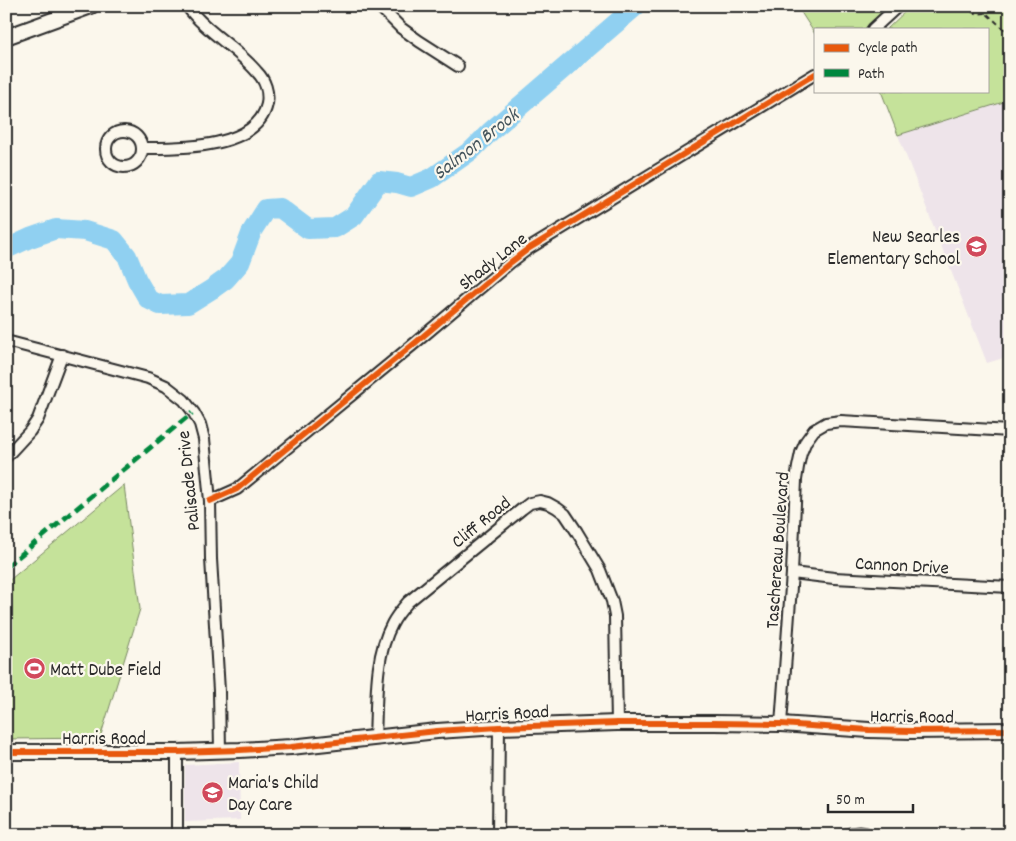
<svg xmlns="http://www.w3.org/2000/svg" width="1016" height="841" font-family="Dekko,sans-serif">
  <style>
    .built { fill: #eee4ea }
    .green { fill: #c5e29a; stroke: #788662 }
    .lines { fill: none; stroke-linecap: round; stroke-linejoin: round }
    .river { stroke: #90d0f1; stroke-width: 20 }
    .street-casing { stroke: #2b2b2b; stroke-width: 14 }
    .secondary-casing { stroke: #2b2b2b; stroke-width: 18 }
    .path { stroke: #2b2b2b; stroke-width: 2; stroke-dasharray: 5 4; stroke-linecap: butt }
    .street { stroke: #fbf7ec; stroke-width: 10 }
    .secondary { stroke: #fbf7ec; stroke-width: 14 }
    .quiet { stroke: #00873e; stroke-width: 5; stroke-dasharray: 10 5; stroke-linecap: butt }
    .cycleway-casing { stroke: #fbf7ec; stroke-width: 9 }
    .cycleway { stroke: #e8590c; stroke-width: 6 }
    .labels { text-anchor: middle; stroke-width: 4.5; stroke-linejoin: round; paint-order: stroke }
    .poi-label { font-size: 19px; fill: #2b2b2b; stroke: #fbf7ec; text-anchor: start }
    .street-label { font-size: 19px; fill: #2b2b2b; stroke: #fbf7ec }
    .water-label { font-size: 20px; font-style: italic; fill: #44545c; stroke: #fbf7ec }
  </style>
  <rect width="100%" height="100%" fill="#fbf7ec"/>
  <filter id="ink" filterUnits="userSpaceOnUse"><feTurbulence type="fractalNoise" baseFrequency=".02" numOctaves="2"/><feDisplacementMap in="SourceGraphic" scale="10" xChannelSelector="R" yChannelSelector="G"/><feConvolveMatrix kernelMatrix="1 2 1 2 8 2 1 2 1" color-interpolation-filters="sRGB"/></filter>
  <g filter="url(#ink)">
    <g class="built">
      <path d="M1010 100V356L987 363 898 135Z"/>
      <path d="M239 762 240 820 185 822V765Z"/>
    </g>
    <g class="green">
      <path d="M797 6H888L864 29H815V34Z"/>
      <path d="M911 6H1010V100L898 135 881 91H987V29H887Z"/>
      <path d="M124 485 140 609 100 738 6 739V583Z"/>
    </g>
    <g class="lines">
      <path class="river" d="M6 249 30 238 56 229 85 231 114 240 127 256 137 280 148 299 160 305 188 304 212 289 226 279 240 263 252 231 266 209 280 208 308 229 335 228 354 216 379 181 397 183 411 187 432 178 472 150 491 131 636 6"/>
      <defs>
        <g id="street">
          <path d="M379 6 401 28 419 41 458 66"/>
          <path d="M873 29 898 6"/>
          <circle cx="124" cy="149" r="18"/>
          <path d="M142 148C178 148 257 150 267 104 269 92 265 80 257 72 236 47 206 32 187 6"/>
          <path d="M6 341 148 378 166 386 184 400 194 413 200 424 204 439 210 501 211 559 219 691 220 751"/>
          <path d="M6 457 30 431 38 419 62 355"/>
          <path d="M210 501 237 489 415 343 511 262 528 249 815 74"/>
          <path d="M792 573 834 578 1010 587"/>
          <path d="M781 724 792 573 796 480 798 467 801 453 806 441 814 430 826 423 841 421 1010 431"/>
          <path d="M375 737C377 700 374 658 392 624 396 616 402 609 408 602L522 509 530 503 540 501 548 503 557 508 565 514 577 532 600 570 612 601 615 616 617 723"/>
          <path d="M177 835V752"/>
          <path d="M498 835 499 727"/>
          <path d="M844 835C854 832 862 831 871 835"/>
        </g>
        <g id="secondary">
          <path d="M6 37 91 6"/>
          <path d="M6 752H177L240 750 291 747 437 731 499 727 617 723H714L781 724 869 730 911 731 1010 730"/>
        </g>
      </defs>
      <use href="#street" class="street-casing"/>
      <use href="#secondary" class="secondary-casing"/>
      <g class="path">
        <path d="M965 6C971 14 978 14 986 13"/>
        <path d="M986 6V13L1004 29 1010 32"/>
      </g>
      <use href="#street" class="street"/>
      <use href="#secondary" class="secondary"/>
      <path class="quiet" d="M6 567 192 413"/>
      <defs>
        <g id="cycleway">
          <path d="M210 501 237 489 415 343 511 262 528 249 815 74"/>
          <path d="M6 752H177L240 750 291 747 437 731 499 727 617 723H714L781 724 869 730 911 731 1010 730"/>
        </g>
      </defs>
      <use href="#cycleway" class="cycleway-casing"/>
      <use href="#cycleway" class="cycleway"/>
    </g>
  </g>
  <defs>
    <symbol id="school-disc" viewBox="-11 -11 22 22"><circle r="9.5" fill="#d1495b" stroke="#fbf7ec"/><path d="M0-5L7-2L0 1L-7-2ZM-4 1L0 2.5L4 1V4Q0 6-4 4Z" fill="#fff"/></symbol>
    <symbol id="stadium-disc" viewBox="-11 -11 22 22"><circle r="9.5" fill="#d1495b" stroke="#fbf7ec"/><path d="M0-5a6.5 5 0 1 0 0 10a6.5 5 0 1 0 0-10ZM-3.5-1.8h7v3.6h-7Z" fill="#fff"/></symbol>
  </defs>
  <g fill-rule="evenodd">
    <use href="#school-disc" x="964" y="234" width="25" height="25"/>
    <use href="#stadium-disc" x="22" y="656" width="25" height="25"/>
    <use href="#school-disc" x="200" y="780" width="25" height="25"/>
  </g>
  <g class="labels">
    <g class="poi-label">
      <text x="960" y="242" text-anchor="end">New Searles<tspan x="960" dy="22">Elementary School</tspan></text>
      <text x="50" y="675">Matt Dube Field</text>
      <text x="228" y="788">Maria's Child<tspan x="228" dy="22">Day Care</tspan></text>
    </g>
    <g class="street-label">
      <text transform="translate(492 260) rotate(-38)" y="7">Shady Lane</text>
      <text transform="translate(187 481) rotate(-96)" y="7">Palisade Drive</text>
      <text transform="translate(480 521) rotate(-39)" y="7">Cliff Road</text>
      <text transform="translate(776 550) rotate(-86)" y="7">Taschereau Boulevard</text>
      <text transform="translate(902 564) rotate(3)" y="7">Cannon Drive</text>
      <text transform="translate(507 712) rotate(-3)" y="7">Harris Road</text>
      <text transform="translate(912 715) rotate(1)" y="7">Harris Road</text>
      <text x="104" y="744">Harris Road</text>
    </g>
    <g class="water-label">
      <text transform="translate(475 143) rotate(-38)" y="7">Salmon Brook</text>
    </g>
  </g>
  <rect width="1016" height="841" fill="none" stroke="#fbf7ec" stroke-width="25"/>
  <rect x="12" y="12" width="991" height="816" fill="none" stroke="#2b2b2b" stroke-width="2" filter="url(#ink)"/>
  <rect x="814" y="28" width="175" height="65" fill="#fbf7ec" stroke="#a8a59f"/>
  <rect x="824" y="44" width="25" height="8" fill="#e8590c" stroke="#a8a59f"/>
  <text x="858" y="52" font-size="15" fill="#2b2b2b">Cycle path</text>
  <rect x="824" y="69" width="25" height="8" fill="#00873e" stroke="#a8a59f"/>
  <text x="858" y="78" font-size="15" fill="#2b2b2b">Path</text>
  <path d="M828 804v8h85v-8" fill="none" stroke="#2b2b2b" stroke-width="2.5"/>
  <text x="836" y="804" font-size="15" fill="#2b2b2b" stroke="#fbf7ec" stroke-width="4" paint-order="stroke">50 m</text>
</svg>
